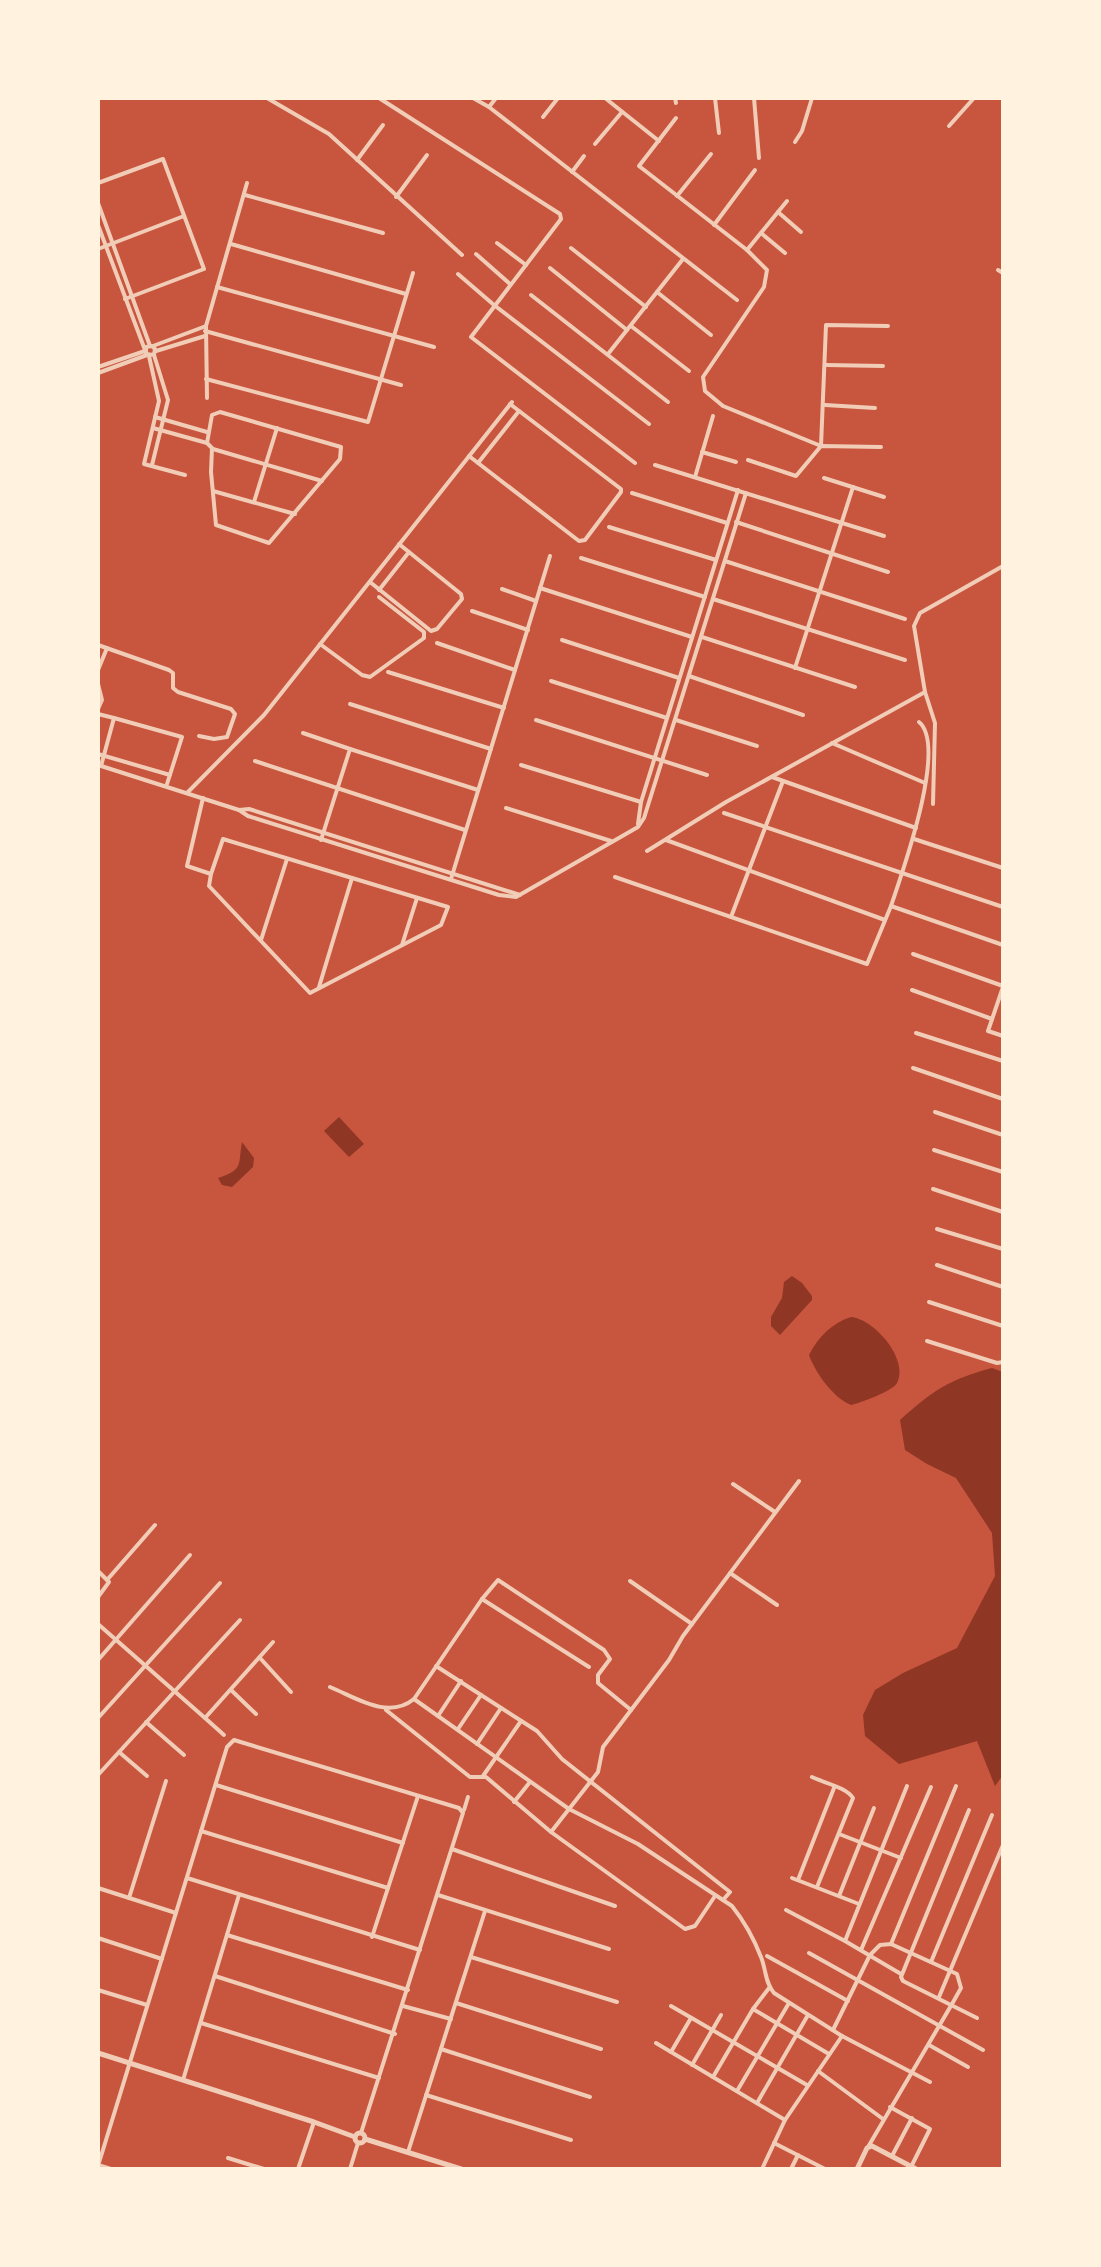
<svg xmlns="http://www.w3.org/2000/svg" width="1101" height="2267" font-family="'Noto Serif',serif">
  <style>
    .water { fill: #8f3625 }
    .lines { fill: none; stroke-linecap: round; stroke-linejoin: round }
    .minor { stroke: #f1ccb7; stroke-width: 4 }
    .tertiary { stroke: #f1ccb7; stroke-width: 5 }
  </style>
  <rect width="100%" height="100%" fill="#c8553d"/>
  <g class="water">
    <path d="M339 1117 364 1144 349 1157 324 1131Z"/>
    <path d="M242 1142 254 1158 253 1167 232 1187 222 1185 218 1178C244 1170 238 1164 242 1142Z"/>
    <path d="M792 1276 802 1283 812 1296V1300L780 1335 771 1326V1317L782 1298 784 1282Z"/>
    <path d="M851 1317C874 1319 909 1359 897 1383 893 1391 860 1403 851 1405 833 1398 815 1372 809 1355 818 1337 832 1323 851 1317Z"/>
    <path d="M992 1368 1003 1372V1775L995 1786 977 1741 899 1764 865 1736 863 1715 875 1690 903 1673 957 1648 995 1576 992 1533 956 1478 927 1464 905 1450 900 1420C932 1391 950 1379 992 1368Z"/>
  </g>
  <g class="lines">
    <g class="minor">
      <path d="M267 98 329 134 462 255"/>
      <path d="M379 98 560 214 561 219 471 337 635 463"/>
      <path d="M473 98 489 107 737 300"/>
      <path d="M605 98 659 141"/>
      <path d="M675 98 676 103"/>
      <path d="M715 98 719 133"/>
      <path d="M754 98 759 158"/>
      <path d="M489 107 496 98"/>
      <path d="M543 117 558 98"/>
      <path d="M676 118 639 166 747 250 767 270 764 287 703 377 705 391 723 406 821 446 826 325 888 326"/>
      <path d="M949 126 974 98"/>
      <path d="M795 142 802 131 812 98"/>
      <path d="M595 144 622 112"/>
      <path d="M357 160 383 125"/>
      <path d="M572 172 584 156"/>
      <path d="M98 183 163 159 204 269 125 299"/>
      <path d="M245 195 383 233"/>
      <path d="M677 196 711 154"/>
      <path d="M396 197 427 155"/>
      <path d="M98 203 150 346"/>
      <path d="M778 212 801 232"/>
      <path d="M98 225 145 350"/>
      <path d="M714 225 755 170"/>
      <path d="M761 233 785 253"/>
      <path d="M497 243 526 265"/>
      <path d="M231 244 406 294"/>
      <path d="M571 248 646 307"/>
      <path d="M98 249 184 216"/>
      <path d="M747 250 787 201"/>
      <path d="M476 254 510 284"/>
      <path d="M550 268 627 330"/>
      <path d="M998 270 1003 273"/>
      <path d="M458 274 494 305 649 424"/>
      <path d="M217 287 434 347"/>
      <path d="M657 292 711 335"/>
      <path d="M531 295 668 402"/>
      <path d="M631 326 689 371"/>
      <path d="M205 331 401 385"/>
      <path d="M153 346 206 326"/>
      <path d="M156 351 205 336"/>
      <path d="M608 354 683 259"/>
      <path d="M149 356 159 401 144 464 185 475"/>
      <path d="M826 365 883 366"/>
      <path d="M98 367 145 351"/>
      <path d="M98 373 147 355"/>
      <path d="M206 379 368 422 413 273"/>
      <path d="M207 398 206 326 247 183"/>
      <path d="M825 405 875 408"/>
      <path d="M220 412 341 447 340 459 269 543 216 525 211 472 212 448 207 443 212 415Z"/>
      <path d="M155 417 207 432"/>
      <path d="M153 428 207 443"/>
      <path d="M213 449 322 481"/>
      <path d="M702 452 736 462"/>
      <path d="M469 456 579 541 585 540 621 492V489L510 404"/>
      <path d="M748 460 796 476 821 446 881 447"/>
      <path d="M478 463 519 411"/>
      <path d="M152 465 168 400 154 355 155 349 152 346 146 347V354L154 355"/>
      <path d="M655 465 884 536"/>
      <path d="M695 477 713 416"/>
      <path d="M824 478 884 497"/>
      <path d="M213 491 295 514"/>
      <path d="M632 493 727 523"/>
      <path d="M254 502 277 428"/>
      <path d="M736 522 888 572"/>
      <path d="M609 527 716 560"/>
      <path d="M581 558 705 597"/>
      <path d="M725 561 905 619"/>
      <path d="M370 582 431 631 437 629 462 599 461 594 399 544"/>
      <path d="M540 588 692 637"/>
      <path d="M502 589 536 601"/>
      <path d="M379 590 409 552"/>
      <path d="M713 599 905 660"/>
      <path d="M472 611 528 630"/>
      <path d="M702 637 855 687"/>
      <path d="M562 640 679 678"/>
      <path d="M437 643 515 670"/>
      <path d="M320 644 362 675 370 677 424 638V632L379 597"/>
      <path d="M98 645 169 670 173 673V688L178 692 231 709 235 714 227 737 214 739 199 736"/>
      <path d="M795 668 853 487"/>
      <path d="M98 670 107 648"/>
      <path d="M388 672 504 708"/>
      <path d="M689 676 803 715"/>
      <path d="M551 681 667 718"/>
      <path d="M98 684 102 700 98 709"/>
      <path d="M350 704 491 749"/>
      <path d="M98 714 114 718"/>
      <path d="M536 720 707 775"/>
      <path d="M676 720 757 746"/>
      <path d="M303 733 350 749 321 840"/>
      <path d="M832 743 925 783"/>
      <path d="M350 749 478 790"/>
      <path d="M98 754 170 775"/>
      <path d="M255 761 465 830"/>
      <path d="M98 765 239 810 248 816 499 895 516 897 638 827 644 818 746 493"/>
      <path d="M521 765 641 802"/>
      <path d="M101 766 114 718 182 737 167 784"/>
      <path d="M772 777 916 828"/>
      <path d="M188 792 264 715 512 402"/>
      <path d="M203 798 187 866 211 874 223 839 448 907 441 925 310 993 209 886 211 874"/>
      <path d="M933 804 935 723 925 692 914 626 920 613 1003 566"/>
      <path d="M506 808 611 841"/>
      <path d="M239 810 249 809 520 895"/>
      <path d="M724 813 1003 907"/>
      <path d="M638 824 641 802 738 490"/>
      <path d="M914 839 1003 868"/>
      <path d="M666 840 885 920"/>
      <path d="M647 851 726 802 925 692"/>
      <path d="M615 877 867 964 891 906 1003 945"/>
      <path d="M451 879 550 556"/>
      <path d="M891 906C902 873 948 746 919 722"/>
      <path d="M731 917 783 781"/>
      <path d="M261 940 287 859"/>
      <path d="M402 945 417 898"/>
      <path d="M913 954 1003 986"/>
      <path d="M319 987 352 878"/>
      <path d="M1003 987 988 1031 1003 1036"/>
      <path d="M912 990 992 1019"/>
      <path d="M916 1033 1003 1061"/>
      <path d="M913 1068 1003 1099"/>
      <path d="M935 1112 1003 1135"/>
      <path d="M934 1150 1003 1172"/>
      <path d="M933 1189 1003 1212"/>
      <path d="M937 1229 1003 1249"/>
      <path d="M937 1265 1003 1287"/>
      <path d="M929 1302 1003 1326"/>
      <path d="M927 1341 997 1363 1003 1362"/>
      <path d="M733 1484 775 1512"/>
      <path d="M98 1571 109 1582 98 1597"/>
      <path d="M730 1573 777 1605"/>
      <path d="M107 1580 155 1525"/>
      <path d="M630 1581 692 1624"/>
      <path d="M482 1599 589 1667"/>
      <path d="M98 1624 205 1718 273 1642"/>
      <path d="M260 1658 291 1692"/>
      <path d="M98 1660 190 1555"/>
      <path d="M436 1666 537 1731 562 1759 730 1892 723 1900"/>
      <path d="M330 1687C357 1698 388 1720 414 1699L482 1599 498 1580 604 1650 610 1659 598 1675V1683L631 1710"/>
      <path d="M231 1690 256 1714"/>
      <path d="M414 1699 569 1809 638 1844 732 1906C744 1921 754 1939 761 1957 766 1969 765 1983 774 1993L842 2036 930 2082"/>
      <path d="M386 1710 470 1777H486L551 1832 685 1929 695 1926 715 1896"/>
      <path d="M438 1716 461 1681"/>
      <path d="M98 1718 220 1583"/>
      <path d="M205 1718 224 1735"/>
      <path d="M146 1722 184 1755"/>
      <path d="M458 1729 481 1695"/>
      <path d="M477 1744 501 1708"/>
      <path d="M119 1752 147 1776"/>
      <path d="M98 1775 240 1620"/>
      <path d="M483 1776 521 1721"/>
      <path d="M812 1777C824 1783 846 1787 853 1798L817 1887"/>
      <path d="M216 1785 403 1843"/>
      <path d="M514 1802 530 1782"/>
      <path d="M464 1810 468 1797"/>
      <path d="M969 1810 901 1977 903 1981 977 2018"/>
      <path d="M201 1831 388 1888"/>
      <path d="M551 1832 598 1772 603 1747 669 1660 683 1636 799 1481"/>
      <path d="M839 1834 901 1858"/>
      <path d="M452 1849 615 1906"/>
      <path d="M187 1878 420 1950"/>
      <path d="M792 1878 859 1904"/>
      <path d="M798 1880 834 1788"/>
      <path d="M98 1888 176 1913"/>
      <path d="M438 1895 609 1949"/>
      <path d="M839 1896 874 1808"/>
      <path d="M129 1898 166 1781"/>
      <path d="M786 1910 845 1941"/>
      <path d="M227 1935 408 1990"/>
      <path d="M372 1937 418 1796"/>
      <path d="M98 1938 162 1959"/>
      <path d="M891 1944 956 1786"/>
      <path d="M861 1950 931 1787"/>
      <path d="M809 1953 983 2050"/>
      <path d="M767 1956 848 2001"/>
      <path d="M471 1957 617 2002"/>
      <path d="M931 1962 992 1815"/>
      <path d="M901 1974 845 1941 907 1786"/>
      <path d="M215 1976 395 2034"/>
      <path d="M98 1990 147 2005"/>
      <path d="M939 1997 1003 1845"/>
      <path d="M456 2003 601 2049"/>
      <path d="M403 2006 451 2019"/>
      <path d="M671 2006 807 2085"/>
      <path d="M753 2009 829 2054"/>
      <path d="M201 2023 379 2078"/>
      <path d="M833 2030 870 1955 880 1945 891 1944 957 1974 961 1988 952 2004 868 2147"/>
      <path d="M656 2043 785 2120"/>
      <path d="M929 2045 968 2067"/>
      <path d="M441 2049 590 2097"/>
      <path d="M671 2052 691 2018"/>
      <path d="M692 2065 721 2015"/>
      <path d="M818 2071 883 2119"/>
      <path d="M713 2077 753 2009 769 1988"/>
      <path d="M183 2080 239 1895"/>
      <path d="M737 2091 789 2003"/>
      <path d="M426 2095 571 2140"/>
      <path d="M757 2103 808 2015"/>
      <path d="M890 2107 930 2129 911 2167"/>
      <path d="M774 2143 825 2169"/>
      <path d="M408 2152 485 1911"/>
      <path d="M892 2156 912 2118"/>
      <path d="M228 2158 264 2169"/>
      <path d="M98 2165 111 2169"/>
      <path d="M98 2166 227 1747 234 1740 459 1808 463 1813 361 2133"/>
      <path d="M298 2169 314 2122"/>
      <path d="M350 2169 358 2143"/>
      <path d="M762 2169 785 2120 842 2036"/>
      <path d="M791 2169 798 2155"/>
    </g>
    <g class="tertiary">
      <path d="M98 2053 314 2122 355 2137"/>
      <circle cx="360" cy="2138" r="5"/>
      <path d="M365 2139 461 2169"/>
      <path d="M857 2169 867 2148 872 2146 916 2169"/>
    </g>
  </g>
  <rect width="1101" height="2267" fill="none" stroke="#fff3e0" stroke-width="200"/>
</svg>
